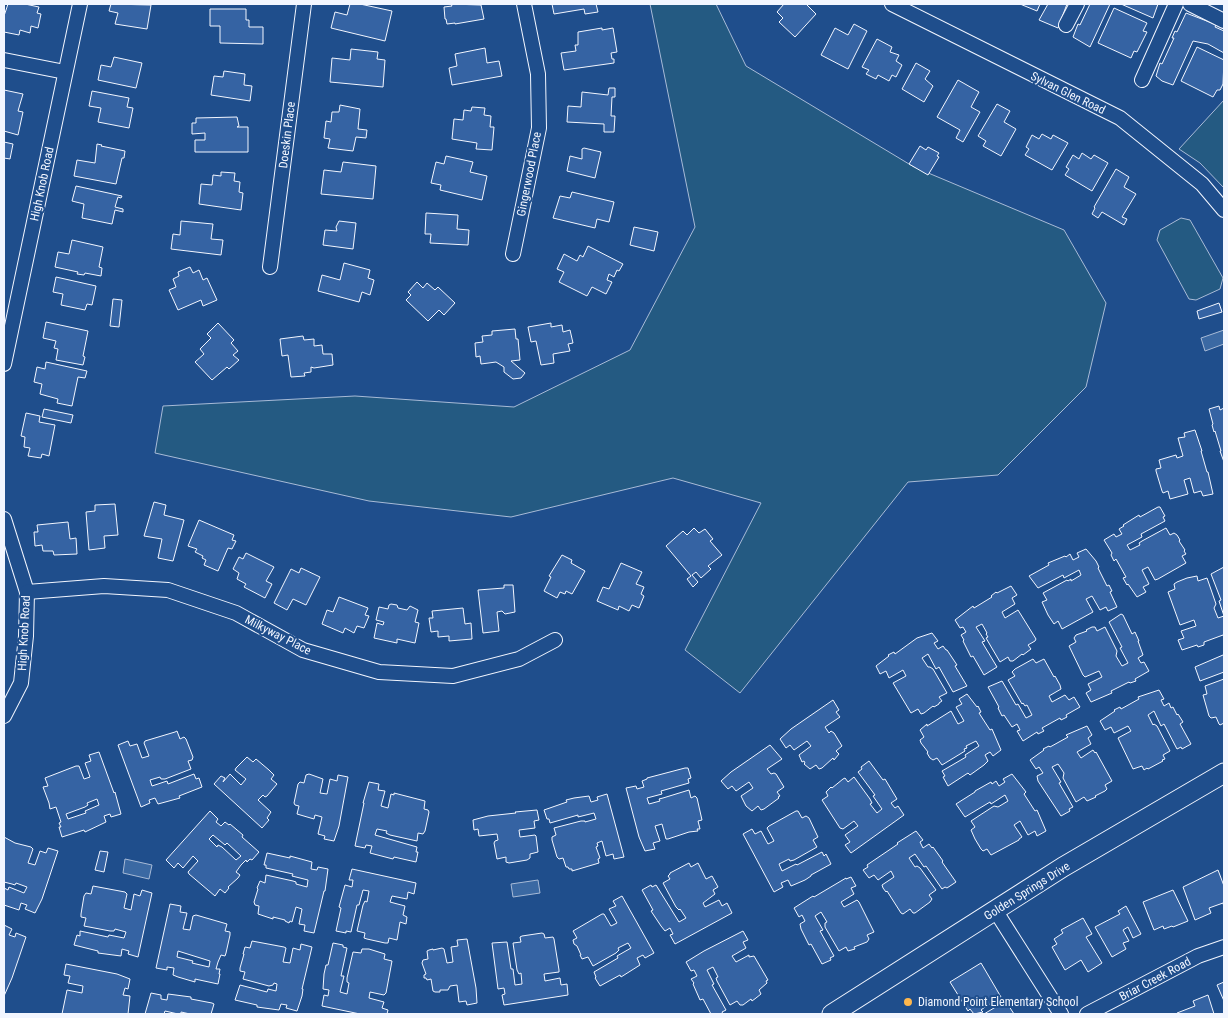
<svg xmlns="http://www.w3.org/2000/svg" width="1228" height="1018" font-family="'Roboto Condensed',sans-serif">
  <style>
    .green { fill: #245a82; stroke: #a8bbd7 }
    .water { fill: #3b69a3; stroke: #a8bbd7 }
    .building { fill: #3563a3; stroke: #f2f6ff; fill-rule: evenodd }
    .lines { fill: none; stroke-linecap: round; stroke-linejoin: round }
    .minor-casing { stroke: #f2f6ff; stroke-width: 16 }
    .secondary-casing { stroke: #f2f6ff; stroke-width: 21 }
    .minor { stroke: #1f4e8c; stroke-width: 14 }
    .secondary { stroke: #1f4e8c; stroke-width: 19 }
    .poi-dot { fill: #ffb74d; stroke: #1f4e8c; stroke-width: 2 }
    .labels { text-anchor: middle; stroke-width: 4; stroke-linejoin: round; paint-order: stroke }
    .street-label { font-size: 12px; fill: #f2f6ff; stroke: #1f4e8c }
    .poi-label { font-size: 12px; fill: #f2f6ff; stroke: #1f4e8c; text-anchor: start }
  </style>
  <rect width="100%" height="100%" fill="#1f4e8c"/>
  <g class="green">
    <path d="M650 4H716L746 66 914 167 1064 230 1106 303 1086 387 998 475 908 482 740 693 685 650 761 503 673 478 511 517 369 501 155 453 163 406 355 396 514 407 630 350 695 227Z"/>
    <path d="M1224 100V188L1200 163 1179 149Z"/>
    <path d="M1181 218 1190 220 1223 278 1220 289 1196 300 1189 299 1157 240 1160 230Z"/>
  </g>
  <g class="water">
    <path d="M1224 330V344L1205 351 1201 338Z"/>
    <path d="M125 859 152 865 149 879 123 873Z"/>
    <path d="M538 880 540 893 513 897 511 884Z"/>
  </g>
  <g class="building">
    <path d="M8 4H25L39 7 37 13 41 14 38 28 31 26 30 33 20 30 19 35 4 32V16Z"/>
    <path d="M111 4 151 5 147 29 115 24 118 13 109 11Z"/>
    <path d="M350 4H360L392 11 385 41 331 28 335 12 347 15Z"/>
    <path d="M451 4 481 5 484 19 455 24V23L447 24 446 19H445L444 7 452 6Z"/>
    <path d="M552 4H596L598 12 585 14 584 9 554 14Z"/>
    <path d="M784 4H806L816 14 795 37 779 22 783 18 777 12Z"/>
    <path d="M1020 4H1040L1037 11Z"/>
    <path d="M1048 4H1067L1058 28 1039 20Z"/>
    <path d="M1090 4H1110L1090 47 1073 37 1078 24 1080 25Z"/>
    <path d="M1121 4H1158L1153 18Z"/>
    <path d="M1114 8 1147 23 1143 31 1147 32 1137 52 1134 51 1131 58 1098 43Z"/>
    <path d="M210 9H246V20H249V27H263V44L220 43V26H210Z"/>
    <path d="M1186 13 1212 23 1216 25 1215 27 1224 31V53L1208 44 1193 41 1173 85 1162 81 1156 76 1160 63 1162 64 1174 38H1172L1175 31 1177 32Z"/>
    <path d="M854 24 867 31 848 69 821 55 835 28 848 35Z"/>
    <path d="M602 28V30L613 28 617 52 611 53 612 59H614V63L564 70 561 53 576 51 575 45H578V32Z"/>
    <path d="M877 39 892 47 890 52 899 55 896 61 902 65 896 77 892 75 889 81 878 75 876 79 866 74 869 70 862 67Z"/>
    <path d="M1197 47 1224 60 1223 84 1220 90H1217L1213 97 1181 81Z"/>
    <path d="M485 48 487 63 499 61 502 76 452 85 449 68 457 66 455 54Z"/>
    <path d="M351 49 378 52 377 59 385 60 383 87 330 82 332 58 350 60Z"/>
    <path d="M114 57 142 63 136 88 98 80 101 65 111 67Z"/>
    <path d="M916 63 930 71 925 79 933 86 924 102 902 89Z"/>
    <path d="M224 71 245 74 244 85 252 86 250 101 211 95 214 76 223 77Z"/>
    <path d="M958 80 979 92 971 107 980 112 963 142 956 138 960 130 937 117Z"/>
    <path d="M609 88H615V97H612L611 116H615L614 132H604V124L567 122 568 106 581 107 582 92 608 95Z"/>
    <path d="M4 90 23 94 18 111 23 112 18 135 4 131Z"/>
    <path d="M92 91 129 98 127 107 133 108 129 128 98 122 101 108 89 106Z"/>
    <path d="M997 104 1010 111 1004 122 1016 129 1001 156 983 146 986 141 978 136Z"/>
    <path d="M340 105 360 109 358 129 367 130 366 138 356 137 353 151 328 148 330 139 324 138 326 121 331 122 332 112H339Z"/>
    <path d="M472 107 485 108 484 115 491 116 490 127H494L492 150 476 149 477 143 452 139 454 119 463 120 464 110 471 111Z"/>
    <path d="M237 117 239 126 237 127H248V152H195V140H205V133L192 134V123H196V118Z"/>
    <path d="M1042 134 1051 139 1053 135 1068 143 1052 170 1025 155 1029 149 1026 147 1032 135 1039 139Z"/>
    <path d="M4 142 13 144 10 159 4 158Z"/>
    <path d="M97 144 102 145 101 146 125 151 124 158H122L116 184 74 176 77 160 95 163Z"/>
    <path d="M920 146 926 150 928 147 939 153 937 156 939 157 928 175 909 164Z"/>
    <path d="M584 148 601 152 595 178 567 171 570 156 582 159V149Z"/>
    <path d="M1082 153 1091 159 1094 155 1108 163 1092 191 1065 175 1069 169 1066 167 1073 155 1079 159Z"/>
    <path d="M446 156 473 162 470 172 487 176 482 200 440 190 441 185 431 183 436 162 444 164Z"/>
    <path d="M343 162 376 166 373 199 321 194 324 170 341 172Z"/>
    <path d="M1116 169 1129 177 1124 187 1136 194 1122 217 1127 219 1124 225 1102 212 1098 218 1092 214 1095 208 1094 207Z"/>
    <path d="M221 172 235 173 234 181 240 182 239 192 243 193 241 210 199 204 201 184 212 185 213 175 221 176Z"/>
    <path d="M76 186 122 196 121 198 118 197 115 207 123 209V212L115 210 112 224 82 218 84 204 72 201Z"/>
    <path d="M572 192 614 202 609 222 597 219 595 228 553 218 560 196 570 198Z"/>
    <path d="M426 213 458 215 457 229 469 230 468 245 430 243 431 234H425Z"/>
    <path d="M181 221 213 224 211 239 223 240 221 255 171 249 173 234 180 235Z"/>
    <path d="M339 221 356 223 353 249 323 245 325 230 337 231 336 227Z"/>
    <path d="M634 227 658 232 654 251 630 245Z"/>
    <path d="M72 240 103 247 99 267 102 268 101 276 85 273 84 275 77 274 78 272 55 267 58 252 69 254Z"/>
    <path d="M588 246 623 264 619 271 617 270 614 277 609 274 607 280 612 282 606 294 592 287 587 296 559 282 564 272 557 269 564 254 577 261 580 255 583 257Z"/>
    <path d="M344 263 370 270 368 278 374 280 370 295 362 292 359 302 318 291 322 275 340 280Z"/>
    <path d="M190 267 193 273 199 270 203 280 207 278 217 300 203 306 201 300 178 310 169 290 176 287 173 279 179 276 178 272Z"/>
    <path d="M56 277 96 286 92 305 87 304 85 310 61 305 63 294 53 292Z"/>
    <path d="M417 282 423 288 427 283 435 290 438 287 455 303 444 315 439 310 428 321 406 300 411 295 408 292Z"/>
    <path d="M113 299 122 300 119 327 110 326Z"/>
    <path d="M1219 303 1222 312 1199 319 1197 311Z"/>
    <path d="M46 322 88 331 83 356 85 357 83 365 56 360 58 349 54 348 56 341 43 338Z"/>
    <path d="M218 323 234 340 231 343 238 351 233 355 239 360 229 369 227 367 212 380 195 362 204 354 200 349 211 338 207 334Z"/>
    <path d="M551 323V327L562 325 563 332 570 330 573 343 568 344 570 351 553 354 554 363 541 365 536 341 531 342 528 327Z"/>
    <path d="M515 329 516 339H518L520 360 511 361 525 373 521 378 513 379 504 372V367L496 362 481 364 480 356 476 357 475 343 483 342 482 336 492 335V331Z"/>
    <path d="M303 336 304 340 314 339V346L322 345 323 354H332L333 365 314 368 311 367V372L304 373 305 376 291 377 288 355 282 356 280 339Z"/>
    <path d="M46 362 87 371 85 378 78 377 72 406 57 403 58 399 40 394 42 384 34 382 37 367 45 369Z"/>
    <path d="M1219 406 1220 410 1224 408V462L1220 451H1221L1215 431 1214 432 1212 425 1213 424 1209 409Z"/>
    <path d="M44 409 73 415 71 423 42 417Z"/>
    <path d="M26 413 40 416 39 422 55 425 49 456 42 454 41 458 28 456 30 448 24 447 25 437 21 436Z"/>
    <path d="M1195 430 1202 451H1201L1207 472H1208L1213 494 1203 496 1201 491 1194 493 1190 478 1184 480 1188 494 1170 499 1168 491 1163 493 1162 491 1156 471V469L1161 468 1159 460 1176 455 1177 458 1183 456 1178 438 1185 437 1184 433Z"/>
    <path d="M154 502 166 505 164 515 184 520 173 561 158 558 162 539 144 536Z"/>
    <path d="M115 504 118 535 104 536 105 548 89 550 86 512 95 511V505Z"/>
    <path d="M1158 507H1160L1165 516 1163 517 1165 521 1141 534 1142 537 1127 545 1130 550 1140 545 1139 543 1142 541 1166 528 1170 535 1174 533 1177 535 1180 540 1179 541 1185 550 1184 551 1186 554 1182 556 1186 563 1158 579 1155 580 1148 567 1142 570 1149 584 1143 587 1146 592 1137 597 1128 584 1127 585 1123 578 1126 577 1116 559 1114 561 1111 555 1112 553 1104 540 1114 534 1116 537 1122 534 1119 529 1124 526 1123 525 1139 515 1140 517Z"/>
    <path d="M199 520 234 535 232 540 236 541 232 549 228 548 218 571 204 565 206 560 202 558 203 556 195 552 197 549 188 546Z"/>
    <path d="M68 522 70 539 76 538 77 554 54 555 53 551H43L42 545 35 546 34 532H38L37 525Z"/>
    <path d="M694 528 699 533 705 529 713 539 710 541 722 555 708 566 711 569 701 578 696 572 692 575 698 582 693 587 687 579 691 576 666 546 683 531 687 535Z"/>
    <path d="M1086 549 1096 561 1099 567 1098 568 1107 586 1109 585 1112 591 1110 592 1117 607 1108 611 1106 607 1100 610 1092 596 1086 599 1093 612 1062 629 1058 621 1054 624 1048 615 1042 602 1047 600 1043 593 1067 580 1068 581 1071 579V581L1081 575 1079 570 1064 578 1063 575 1038 588 1029 576 1049 565 1048 563 1065 556 1066 557 1070 554 1073 560 1079 557 1077 553Z"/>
    <path d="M246 553 274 567 266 581 272 584 265 598 244 587 246 584 237 579 239 573 233 569 239 557 243 559Z"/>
    <path d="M562 555 572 560 571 563 585 571 572 594 566 591 565 594 560 592 557 598 544 591 551 577 549 576Z"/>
    <path d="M621 563 642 572 636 584 644 587 641 594 644 596 639 608 632 605 629 611 619 606 618 610 597 601 603 587 609 589Z"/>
    <path d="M1224 567V637L1223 635 1204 642V645L1198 647 1197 645 1182 650 1178 640 1184 638 1181 631 1196 626 1194 620 1180 625 1168 592 1175 589 1174 584 1177 582 1187 578 1197 576 1198 581 1207 578 1216 604 1214 608 1218 618 1224 616 1219 601 1221 600 1211 574Z"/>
    <path d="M301 568 320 577 306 605 293 599 287 610 274 603 291 569 299 573Z"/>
    <path d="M504 585H513L515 612 505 614 502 611 497 612 499 631 483 633 478 590 504 588Z"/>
    <path d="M1011 586 1017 595 1012 598 1015 604 1002 612 1005 618 1018 610 1036 639 1035 641 1028 645 1031 649 1023 655 1022 654 1013 661H1010L1008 657 1000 662 986 638 988 637 986 634 987 633 982 624 976 627 985 641 982 642 997 667 984 675 973 656 971 657 963 641 964 640 961 635 966 632 963 627 960 628 955 620 973 606 974 608 992 597 991 596 996 592 997 593Z"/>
    <path d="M339 597 368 608 365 615 369 616 364 628 357 626 354 633 345 628 343 633 322 624 327 610 333 612Z"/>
    <path d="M391 604 397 605 398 608 407 610 410 606 418 610 415 622 419 623 415 643 397 639V643L374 638 377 623 383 625 384 622 376 620 379 607 388 609 389 605Z"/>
    <path d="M463 608 465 624 471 623 472 639 449 641V636L438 637V631L431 632 429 618H433L432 611Z"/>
    <path d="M1121 614 1123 615 1132 634 1135 632 1139 641H1138L1143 655 1138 658 1141 663 1144 662 1149 671 1135 679 1136 681 1130 683 1129 682 1111 691 1112 693 1091 702 1086 693 1091 690 1088 684 1102 677 1099 671 1085 677 1083 675 1069 646 1076 642 1074 638 1076 635 1087 631 1086 630 1092 627H1095L1097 631 1105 627 1117 651 1116 656 1122 666 1128 663 1120 648 1122 647 1109 622Z"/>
    <path d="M932 633 938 641 934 643 938 649 943 646 946 650H947L957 665 955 666 967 686 953 692 939 667 936 669 928 654 922 658 928 667H930L933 669 947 693 939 697 942 701 939 703V704L934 707 933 706 924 713 921 714 918 709 911 713 893 683 906 676 903 670 889 678 886 671 880 674 876 666 889 656 888 655 894 652 895 654 917 638Z"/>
    <path d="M1223 655H1224V672L1200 681 1195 667Z"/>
    <path d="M1033 659 1036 663 1044 659 1054 677 1055 676 1060 685 1061 689 1049 696 1052 702 1065 695 1069 700 1074 697 1080 707 1066 715 1067 717 1061 720 1060 718 1042 728 1044 731 1038 734 1037 732 1023 741 1017 731 1020 730 1017 724 1012 727 1004 715 1002 716 998 708 999 707 988 687 1002 681 1016 705 1018 704 1026 718 1032 715 1027 705 1025 706 1023 703 1022 704 1008 680 1015 676 1012 672 1015 669Z"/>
    <path d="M1224 679V723L1220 725 1219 724 1216 717 1211 718 1209 716 1203 695 1207 694 1205 686Z"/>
    <path d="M1159 690 1164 699 1161 700 1164 706 1169 703 1171 708 1173 707 1177 715 1178 714 1183 722 1180 724 1191 744 1182 749 1181 747 1177 749 1164 724 1161 726 1154 711 1148 715 1153 725 1154 724 1157 726 1170 751 1163 755 1165 759 1162 760 1163 761 1148 769 1147 768 1144 770 1142 766 1133 769 1118 738 1131 731 1128 726 1114 733 1111 727 1105 730 1100 721 1115 711 1114 710 1120 707 1121 709 1139 699 1138 697Z"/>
    <path d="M967 694 977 707 978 706 981 712 979 713 990 730 992 729 1001 750 993 756 990 752 985 755 988 761 984 765 970 775 968 773 948 786 943 777 945 776 942 771 966 757 965 755 979 746 976 741 966 746 967 748 964 749 965 751 942 765 937 758 933 760 930 758 927 753 928 752 921 743 920 740 924 737 920 730 927 724V726L951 711 958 724 964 721 956 707 962 704 959 699Z"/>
    <path d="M833 700 839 710 836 712 840 717 825 727 829 733 831 731 834 733 842 746 836 751 839 754 834 760 833 758 822 768 819 769 816 765 810 769 804 764 805 763 804 761 802 762 799 755 811 746 807 741 794 750 790 745 786 748 780 739 791 729Z"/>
    <path d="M1087 726 1092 735 1088 738 1091 744 1077 752 1081 758 1093 750 1095 753 1096 752 1112 781 1105 785 1107 789 1105 791 1095 796 1096 797 1087 801 1084 797 1076 802 1063 778 1064 773 1058 764 1052 767 1061 782 1059 783 1073 807 1069 809 1070 811 1061 816 1038 781 1037 776 1043 773 1039 767 1036 769 1030 760 1044 750 1043 749 1049 746 1050 747 1068 737 1066 735Z"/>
    <path d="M175 732 177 731 180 739 184 737 186 739 193 757 192 760 188 761 191 769 165 779H161L160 777 150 780 152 786 167 781 168 784 194 774 196 779 199 778 202 787 179 796 180 798 158 804 155 798 149 800 150 803 141 807 118 745 128 741 130 746 137 744 142 758 149 756 144 743 145 741Z"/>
    <path d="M770 745 782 759 767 769 771 774 774 773 776 774 784 787 777 792 780 796 778 797 779 798 764 809 761 810 758 806 752 811 746 806 741 796 753 788 749 782 736 791 732 786 728 789 721 781 731 772Z"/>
    <path d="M99 752 114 793 115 792 121 814 111 817 110 814 104 816 106 822 85 832 84 830 62 837 59 827H61L59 823 61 822 56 807 50 809 49 803 43 787 48 786 45 778 76 766H79L84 779 90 777 85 763 91 761 89 755ZM97 799 99 805 85 811 86 813 68 819 66 814 85 807 88 805 87 803Z"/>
    <path d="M247 757 253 762 256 759 269 770 274 775 271 779 277 784 267 796 265 797 263 795 258 800 271 812 267 818 269 820 262 828 214 784 221 776 225 778 223 782 230 774 241 785 246 779 235 770 236 768Z"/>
    <path d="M869 761 883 780 885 779 897 799 891 803 895 808 898 806 904 815 851 853 845 845 850 842 845 835 858 826 854 821 843 829 840 828 822 800 828 796 826 792 831 787 832 788 843 779 845 778 848 782 854 777 870 799 872 803 870 804 877 813 882 809 873 796 875 795 858 772 862 769 861 767Z"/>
    <path d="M685 768H688L691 778 688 779 689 783 661 791 662 794 647 798 649 804 660 801 659 799 663 798 689 790 691 798 695 796 697 798 702 820 698 821 700 829H697L698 831 689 832 668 839H666L662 824 655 826 660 841 653 843 655 849 645 851 639 837 626 788 636 786 637 789 644 787 642 781 647 779V778Z"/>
    <path d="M309 774 323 779 320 793 327 794 330 779 337 781 338 775 348 777 339 826 334 841 324 839 325 836 318 834 322 817 315 815 314 819 297 814 299 806 295 805 294 803 298 784 300 782 304 783 306 775Z"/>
    <path d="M1012 774 1026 792 1024 794 1035 811 1037 810 1046 831 1037 836 1035 831 1028 835 1020 821 1014 825 1022 837 1019 839V840L991 855 987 849 983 851 981 849 975 839 971 830 975 827 971 821 994 806 998 807 1008 801 1005 795 991 804 990 802 965 817 956 804 975 792V791L991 782 992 784 996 781 999 786 1005 782 1003 779Z"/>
    <path d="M369 782 379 784 378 790 385 791 381 806 388 808 391 794 394 795V793L425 801 424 809 428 810 429 812 425 831 423 834 418 833 417 841 390 835 386 833 387 831 377 829 375 835 417 847 416 852H418L416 862 394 857 393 859 370 853 372 846 366 845 365 848 355 846 364 803H363Z"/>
    <path d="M607 794 624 857 614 859 613 854 606 856 602 841 597 843 598 846 596 847 600 858 598 859 599 863 572 871V869H569L568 867H566L563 858 559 859 557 857 552 840V837L556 835 554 828 581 821H585V822L596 819 594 813 578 817V815L550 823 549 819H547L544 810 567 802 566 800 574 798 589 796 591 802 598 800 597 797Z"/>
    <path d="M537 810 539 820 534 821 535 828 519 830 520 837 535 835 536 836 538 852 530 854V858L527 860 509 863 506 862V857L497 859 494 843 495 841 498 840 497 834 479 836 478 829 474 830 473 820 488 816 516 813 515 812Z"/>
    <path d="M210 811 218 819 216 822 221 826 225 822 229 825 230 824 243 835 242 837 259 852 252 860 250 859 247 862 246 860 241 865 236 872 240 875 238 878 228 887 229 888 225 893 220 889 215 896 189 874 188 872 198 861 193 856 183 868 178 863 174 868 166 860ZM213 835 225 845 227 843 241 856 236 860 222 847 218 845 217 847 209 839Z"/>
    <path d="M796 811H798L802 818 806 816 809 818 817 835 818 837 813 840 817 847 794 860 790 861 789 859 779 864 782 871 796 864 797 865 822 852 824 856 826 854 831 864 811 875V876L805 880 791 886 788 880 781 883 783 887 774 892 743 834 752 829 755 834 761 831 768 844 774 841 767 828 769 826Z"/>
    <path d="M916 831 923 840 920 842 923 848 929 844 932 848 933 847 943 861 942 862 956 882 947 888 945 887 942 889 926 866 924 867 915 854 909 858 915 867 917 866 920 868 936 890 929 895 932 899 930 902 915 913H913L910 909 903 914 901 913 887 891 886 892 883 888 882 885 894 877 891 871 878 880 874 875 869 878 863 870 868 867 867 865 898 844 897 843Z"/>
    <path d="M4 837 15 843 31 847 33 849 28 863 35 865 40 851 46 853 48 848 58 851 42 899 35 913 25 909 27 905 21 903 19 910 4 905V888L8 890 9 887 24 893 27 887 16 883 15 885 12 884 4 882Z"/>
    <path d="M100 851 108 852 104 872 95 870Z"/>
    <path d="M267 853 290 858V856L312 862 311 869 317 870 318 867 328 869 325 891H324L314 933 304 931 305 925 299 924 302 909 296 907 292 922 290 921 289 923 285 921V920L273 917V919L258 914 259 906 255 905 254 902 258 889 257 888 260 881 265 883 266 875 293 881 296 882V884L307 887 308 880 292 876 293 874 266 868V865H264Z"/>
    <path d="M689 863 691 867 698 863 706 879 712 876 718 887 713 890 715 894 703 903 705 907 719 900 722 906 727 903 732 913 675 944 670 935 673 934 670 928 665 931 661 926 651 911 653 910 642 890 651 885 652 887 656 885 679 922 686 918 680 909 679 910 676 907 663 883 670 879 668 876 670 874V873Z"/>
    <path d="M352 869 416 883 414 894 408 892 407 899 392 896 390 902 405 906 403 915 407 917 406 924 400 922 397 940 389 938 388 943H385L367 939 364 938 365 933 357 931 363 905 365 901 367 902 369 891 363 890 359 905H357L351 932 346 931V933L336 931 341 908 339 907 345 885 352 887 353 880H349Z"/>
    <path d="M1218 870 1224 886V907L1223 903 1209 908 1211 913 1195 920 1183 887Z"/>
    <path d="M851 877 856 886 851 888 854 894 841 902 844 907 857 900 859 902 874 932 867 935 869 939 867 942 854 947 855 949 848 951 846 947 839 951 825 927V923L827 922 821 912 815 916 823 930 820 931 834 956 830 958 831 960 822 964 811 944 809 945 801 929 800 924 805 921 802 915 799 917 794 908 813 896 814 897 846 878V879Z"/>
    <path d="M93 886 125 892 127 894 124 908 131 910 134 894 140 896 142 890 152 893 138 957 128 954 129 951 122 949 121 956 98 953V951L74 945 77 935 80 936V931L108 937 109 935 124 938 126 932 115 929 114 931H110L84 926 86 918 81 917V914L84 896 86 893 91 894Z"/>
    <path d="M1173 890 1188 921 1173 927 1172 926 1164 929 1163 926 1154 930 1143 902Z"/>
    <path d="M622 896 654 953 645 958 643 955 637 958 640 965 621 977 620 975 600 986 595 978 596 977 594 972 618 958 617 956 631 948 628 943 618 948 619 950 616 953 593 966 588 957 582 959 580 955H581L577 946 574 944 573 940 577 938 573 931 602 914H604L611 926 617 923 609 909 616 906 613 901Z"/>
    <path d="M170 904 181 906 180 912 187 913 183 929 190 930 193 916 196 915 227 924 225 931 230 932V935L226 953 225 956 221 955 218 962 216 969H220L219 974H220L218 984 195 979V982L178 977 173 975 174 968 167 967V970L156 968ZM178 951 210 961 209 967 192 963 193 961 177 957Z"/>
    <path d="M1126 906 1141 934 1133 938 1128 927 1123 930 1129 941 1123 943 1126 949 1112 957 1095 927 1120 914 1118 911Z"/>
    <path d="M1083 918 1092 934 1086 937 1102 963 1088 972 1081 960 1065 970 1052 947 1057 944 1054 939 1063 933 1061 930Z"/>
    <path d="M4 925 12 929 9 935 15 937 16 933 26 937 12 978 4 996Z"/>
    <path d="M743 931 748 940 743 942 746 948 732 956 736 962 749 955V957L754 956 768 980 766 981 767 983 759 990 761 994 756 998 752 1001 751 999 743 1005H740L737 1001 730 1005 717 981 716 978 718 977 713 967 707 970 714 984 712 985 726 1010 722 1012 723 1014H711L703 999 700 1000 693 984 694 983 691 979 697 976 694 970 691 971 686 962 704 951Z"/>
    <path d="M542 933 544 934 545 938 553 937 554 939 559 970V972L544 974 545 981 560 978 561 985 567 984 568 995 504 1005 502 995 505 994 504 988 498 989 492 943 507 942 511 969H513L515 985 522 984 521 973 519 974 517 970 513 943 521 942 520 937 522 936Z"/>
    <path d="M467 939 476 988 477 1003 467 1005 466 1001 459 1002 457 985 450 986 448 990H440V992H435L433 991 431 979 427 980 426 978H424V975L426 974 422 963 423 960 428 959 427 951 429 950 433 949V950L442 948 444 949 447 963 453 962 451 947 458 946 457 940Z"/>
    <path d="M252 941 284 947 286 948 283 962 290 963 293 948 300 950 301 944 312 947 302 989H303L302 996 297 1011 286 1008 287 1005 281 1004 279 1010 257 1007V1005L235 1000 240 985 267 992 268 989 276 991 277 984 274 983 273 985 269 986 243 979 245 972 240 971V968L244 954H243L245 947 250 948Z"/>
    <path d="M333 943 343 945V947L347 948 341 976H344L340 992 347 994 349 983 347 982V978L353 952 361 953 362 949H369L385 954 384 959 392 961 386 993 384 995 370 992 369 998 384 1002 382 1008 388 1010 387 1014H360L322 1006 324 995 328 996 329 990 323 989 324 974 326 965H328Z"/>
    <path d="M981 963 1001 997 985 1007 981 1010 983 1012 974 1014 970 1009 968 1011 950 982Z"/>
    <path d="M66 964 117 974 130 979 128 989 125 988 123 995 130 996 128 1014H62L67 990 82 993 83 986 68 983 70 976 64 975Z"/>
    <path d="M1224 982V1001L1217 985Z"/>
    <path d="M151 993 161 995V999L167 1000 168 994 191 997V999L212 1003 214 1004 211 1014H190L181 1012V1014H178L165 1011 164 1014H145Z"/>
    <path d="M1208 995 1214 1014H1177V1013L1195 1006 1193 1001Z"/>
    <path d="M1005 1000 1014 1014H984L999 1005Z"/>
  </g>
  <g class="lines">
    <defs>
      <g id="minor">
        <path d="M892 4 1120 118 1202 184 1224 210"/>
        <path d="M1190 4 1224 21"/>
        <path d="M1066 25 1077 4"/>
        <path d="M4 60 65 72"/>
        <path d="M1142 80 1176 4"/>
        <path d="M513 254 539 128 538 74 524 4"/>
        <path d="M270 267 304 4"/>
        <path d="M4 364 80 4"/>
        <path d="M4 519 27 592 26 636 21 683 4 716"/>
        <path d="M27 592 104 586 168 590 236 613 303 650 379 672 453 676 519 659 555 640"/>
        <path d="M995 910 1061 1014"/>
        <path d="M1087 1014 1198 956 1224 947"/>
      </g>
      <path id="secondary" d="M832 1014 1063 867 1224 773"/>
    </defs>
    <use href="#minor" class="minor-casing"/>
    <use href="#secondary" class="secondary-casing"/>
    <use href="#minor" class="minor"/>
    <use href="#secondary" class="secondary"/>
  </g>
  <circle class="poi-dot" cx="908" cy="1002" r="5"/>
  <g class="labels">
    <g class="street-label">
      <text transform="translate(1068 93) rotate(26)" y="4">Sylvan Glen Road</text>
      <text transform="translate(287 135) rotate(-83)" y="4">Doeskin Place</text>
      <text transform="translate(529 174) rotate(-79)" y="4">Gingerwood Place</text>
      <text transform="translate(42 184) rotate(-78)" y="4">High Knob Road</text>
      <text transform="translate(24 633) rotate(-87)" y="4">High Knob Road</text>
      <text transform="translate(278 635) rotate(27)" y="4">Milkyway Place</text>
      <text transform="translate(1027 891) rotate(-32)" y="4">Golden Springs Drive</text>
      <text transform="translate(1155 979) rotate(-28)" y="4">Briar Creek Road</text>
    </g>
    <g class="poi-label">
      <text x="918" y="1006">Diamond Point Elementary School</text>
    </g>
  </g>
  <rect width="1228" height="1018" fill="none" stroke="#f2f6ff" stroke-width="10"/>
</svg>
